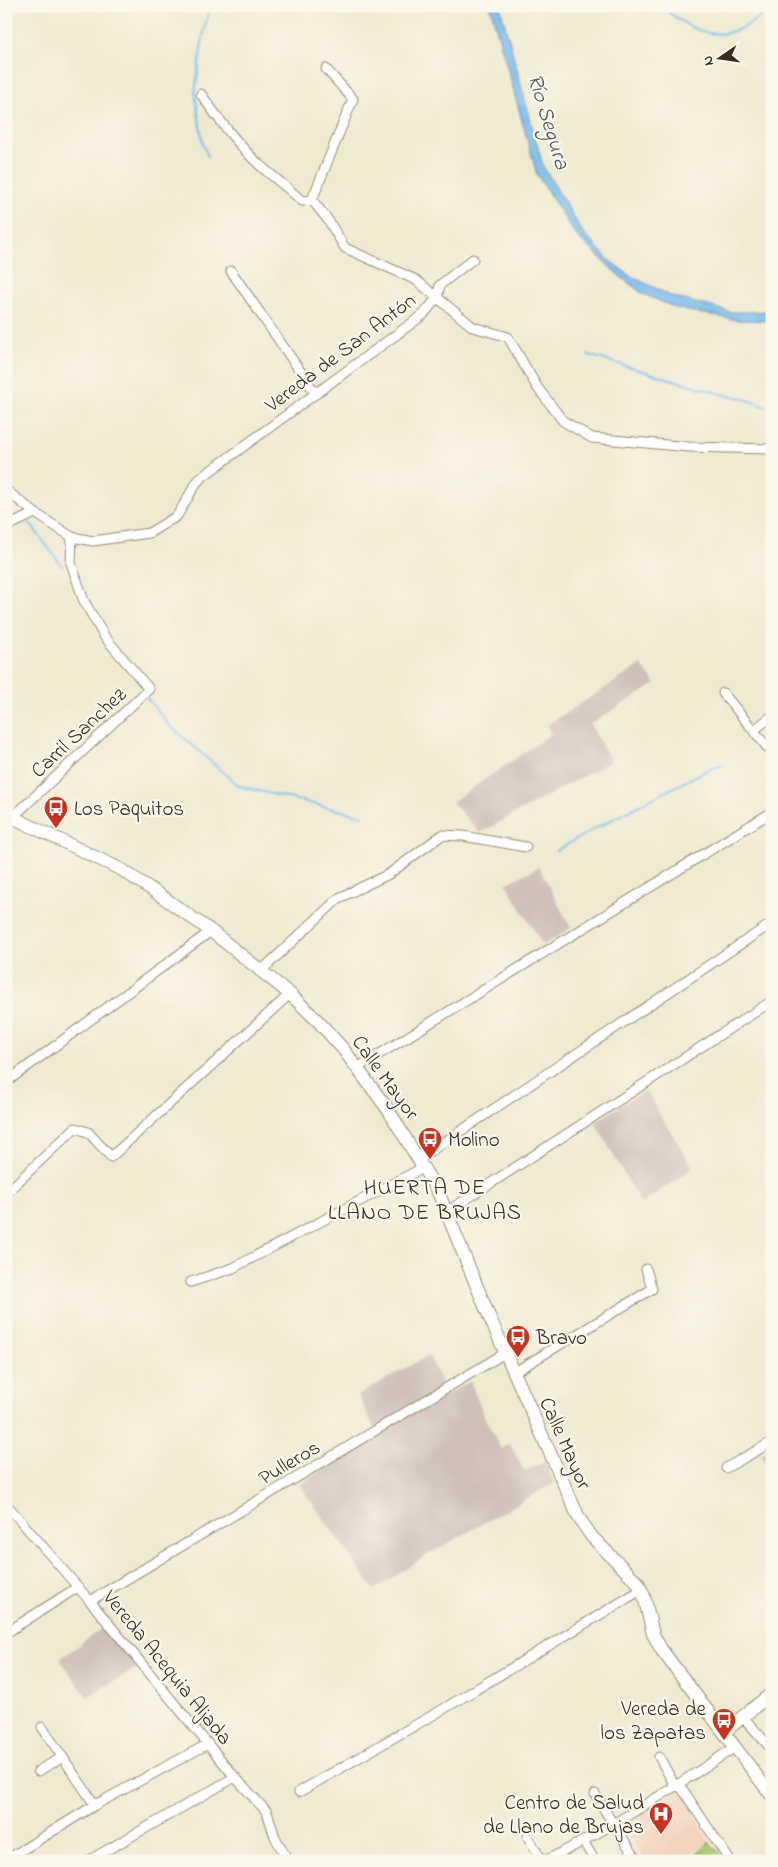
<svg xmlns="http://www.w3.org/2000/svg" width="778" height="1867" font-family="'Indie Flower',sans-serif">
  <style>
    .built { fill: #f3d4be }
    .industrial { fill: #cfc0ba }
    .green { fill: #a9ca73; stroke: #727a48 }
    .water { fill: #75bbec; stroke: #587285 }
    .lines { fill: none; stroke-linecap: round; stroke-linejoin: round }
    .stream { stroke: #75bbec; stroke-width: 2 }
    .minor-casing { stroke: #958a77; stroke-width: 11 }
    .secondary-casing { stroke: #958a77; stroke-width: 14 }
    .minor { stroke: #fff; stroke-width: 9 }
    .secondary { stroke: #fff; stroke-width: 12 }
    .labels { text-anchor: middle; stroke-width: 4.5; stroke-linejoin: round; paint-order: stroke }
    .street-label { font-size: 21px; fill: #3b2a1e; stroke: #fbf7ec }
    .poi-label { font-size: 21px; fill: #3b2a1e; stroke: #fbf7ec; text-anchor: start }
    .water-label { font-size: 22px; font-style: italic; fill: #4c565c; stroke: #fbf7ec }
    .neighbourhood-label { font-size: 22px; letter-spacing: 1px; fill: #3b2a1e; stroke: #fbf7ec }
  </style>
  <rect width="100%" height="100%" fill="#fbf7ec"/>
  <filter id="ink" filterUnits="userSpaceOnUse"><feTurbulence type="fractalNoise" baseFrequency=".02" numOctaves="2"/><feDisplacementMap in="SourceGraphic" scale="10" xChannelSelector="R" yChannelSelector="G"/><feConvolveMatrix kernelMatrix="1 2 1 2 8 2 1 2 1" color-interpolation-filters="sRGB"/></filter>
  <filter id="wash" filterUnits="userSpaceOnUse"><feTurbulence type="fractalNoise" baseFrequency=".0096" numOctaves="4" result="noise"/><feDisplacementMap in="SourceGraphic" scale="20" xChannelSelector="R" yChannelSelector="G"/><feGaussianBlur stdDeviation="1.12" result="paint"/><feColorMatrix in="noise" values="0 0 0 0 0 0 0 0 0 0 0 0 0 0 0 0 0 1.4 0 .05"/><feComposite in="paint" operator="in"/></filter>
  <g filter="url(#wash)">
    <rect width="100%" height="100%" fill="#efead0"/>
    <path class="built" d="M681 1787 709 1842 679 1861H646L620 1822Z"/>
    <g class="industrial">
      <path d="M641 665 656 684 590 724 611 761 480 833 452 802 551 734 547 725Z"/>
      <path d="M539 867 571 928 543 945 506 884Z"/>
      <path d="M645 1090 693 1168 641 1204 595 1122Z"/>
      <path d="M429 1355 447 1395 470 1381 487 1422 501 1449 510 1444 524 1471 545 1462 554 1483 424 1557 374 1590 299 1484 378 1436 358 1395Z"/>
      <path d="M772 1449V1476L761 1455Z"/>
      <path d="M103 1627 138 1667 87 1697 60 1659Z"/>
    </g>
    <path class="green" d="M709 1842 728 1861H688Z"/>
    <path class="water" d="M490 6H500L543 166 582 231 610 261 629 275 673 297 731 312 772 311V321L736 320 678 309 643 294 617 274 575 234 537 175Z"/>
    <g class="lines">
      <g class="stream">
        <path d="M661 6C685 26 710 43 742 28 753 23 762 15 772 8"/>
        <path d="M208 156 203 145 195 93 203 36 210 6"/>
        <path d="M588 355 729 396 742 398 772 409"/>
        <path d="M29 522 62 566"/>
        <path d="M147 698 169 725 239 786 363 816"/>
        <path d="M556 851 592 830 709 769 724 765"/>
      </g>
    </g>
  </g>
  <g filter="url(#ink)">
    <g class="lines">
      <defs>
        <g id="minor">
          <path d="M326 69 353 99 312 200 328 220 345 248 416 280 473 327 508 337 537 387 563 421 592 438 689 447 772 449"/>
          <path d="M201 94C219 120 239 147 263 168 276 179 289 189 302 201L312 200"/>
          <path d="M231 271 316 394"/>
          <path d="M6 490 35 513 72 537 93 541 149 533 177 516 197 482 202 477 423 315 437 298 440 285 473 259"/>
          <path d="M6 527 35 513"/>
          <path d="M723 693 772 753"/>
          <path d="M754 730 772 716"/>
          <path d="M13 817 149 689 104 636 84 601 71 563 72 537"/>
          <path d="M261 971 339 898 389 874 442 835 463 836 526 847"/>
          <path d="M357 1068 772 812"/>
          <path d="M9 1080 211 931"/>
          <path d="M419 1159 772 923"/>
          <path d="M6 1193 75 1128 88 1132 111 1157 290 994"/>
          <path d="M448 1211 772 1001"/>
          <path d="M191 1282 233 1268 424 1167"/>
          <path d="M513 1373 652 1289 646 1269"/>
          <path d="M726 1468 772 1442"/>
          <path d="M6 1504 90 1601 235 1777 267 1812 275 1837 288 1861"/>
          <path d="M90 1601 505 1353"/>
          <path d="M6 1633 78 1587"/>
          <path d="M764 1700 772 1708"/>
          <path d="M743 1717 769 1746"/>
          <path d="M42 1727 95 1805"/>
          <path d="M659 1757 675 1786 681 1787 730 1861"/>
          <path d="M38 1771 63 1757"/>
          <path d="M299 1792 440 1711 641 1590"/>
          <path d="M595 1794 613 1824 638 1861"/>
          <path d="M528 1837 542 1861"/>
          <path d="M583 1841 595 1861"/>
          <path d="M6 1860 95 1805 208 1744"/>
          <path d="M88 1861 235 1777"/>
          <path d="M545 1861C611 1828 674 1788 735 1747"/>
          <path d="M761 1861 772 1855"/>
        </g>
        <g id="secondary">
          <path d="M6 814 122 870 157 893 211 931 290 994 318 1021 343 1049 389 1111 439 1194 489 1316 579 1518 592 1537 638 1583 644 1596 653 1634 661 1649 772 1796"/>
          <path d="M724 1732 772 1693"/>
        </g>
      </defs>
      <use href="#minor" class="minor-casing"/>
      <use href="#secondary" class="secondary-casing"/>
      <use href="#minor" class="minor"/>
      <use href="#secondary" class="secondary"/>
    </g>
  </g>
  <defs>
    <symbol id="bus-pin" viewBox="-11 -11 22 30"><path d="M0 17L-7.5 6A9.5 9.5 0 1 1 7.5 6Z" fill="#c8321e" stroke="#fbf7ec"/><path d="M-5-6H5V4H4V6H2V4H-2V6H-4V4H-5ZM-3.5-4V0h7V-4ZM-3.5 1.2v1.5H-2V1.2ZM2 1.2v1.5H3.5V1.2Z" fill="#fff"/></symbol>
    <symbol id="hospital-pin" viewBox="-11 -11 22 30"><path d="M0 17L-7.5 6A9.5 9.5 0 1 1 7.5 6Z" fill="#c8321e" stroke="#fbf7ec"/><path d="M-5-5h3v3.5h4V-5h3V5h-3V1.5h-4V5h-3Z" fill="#fff"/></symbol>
  </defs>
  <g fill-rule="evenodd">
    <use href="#bus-pin" x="42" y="794" width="28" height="38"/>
    <use href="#bus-pin" x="416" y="1125" width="28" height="38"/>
    <use href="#bus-pin" x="504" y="1323" width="28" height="38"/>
    <use href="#bus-pin" x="710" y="1706" width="28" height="38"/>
    <use href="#hospital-pin" x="647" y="1800" width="28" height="38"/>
  </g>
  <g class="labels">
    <g class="street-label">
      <text transform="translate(340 352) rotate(-37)" y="7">Vereda de San Antón</text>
      <text transform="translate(78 732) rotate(-43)" y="7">Carril Sanchez</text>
      <text transform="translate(386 1077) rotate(54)" y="7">Calle Mayor</text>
      <text transform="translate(566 1443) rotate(66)" y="7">Calle Mayor</text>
      <text transform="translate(289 1462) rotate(-31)" y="7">Pulleros</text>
      <text transform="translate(168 1667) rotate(51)" y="7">Vereda Acequia Aljada</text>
    </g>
    <g class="poi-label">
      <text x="74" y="815">Los Paquitos</text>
      <text x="448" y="1146">Molino</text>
      <text x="536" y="1344">Bravo</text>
      <text x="706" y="1715" text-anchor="end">Vereda de<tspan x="706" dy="24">los Zapatas</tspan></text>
      <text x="644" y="1809" text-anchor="end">Centro de Salud<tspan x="644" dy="24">de Llano de Brujas</tspan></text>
    </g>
    <g class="water-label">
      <text transform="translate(550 121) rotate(73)" y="8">Río Segura</text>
    </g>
    <g class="neighbourhood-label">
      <text x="425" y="1194">HUERTA DE<tspan x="425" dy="25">LLANO DE BRUJAS</tspan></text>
    </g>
  </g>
  <rect width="778" height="1867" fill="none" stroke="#fbf7ec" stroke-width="25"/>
  <g transform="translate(720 58) rotate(257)" stroke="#fbf7ec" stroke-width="4" paint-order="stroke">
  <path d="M0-4L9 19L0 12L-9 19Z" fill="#3b2a1e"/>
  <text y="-8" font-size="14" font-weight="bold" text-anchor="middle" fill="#3b2a1e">N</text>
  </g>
</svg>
